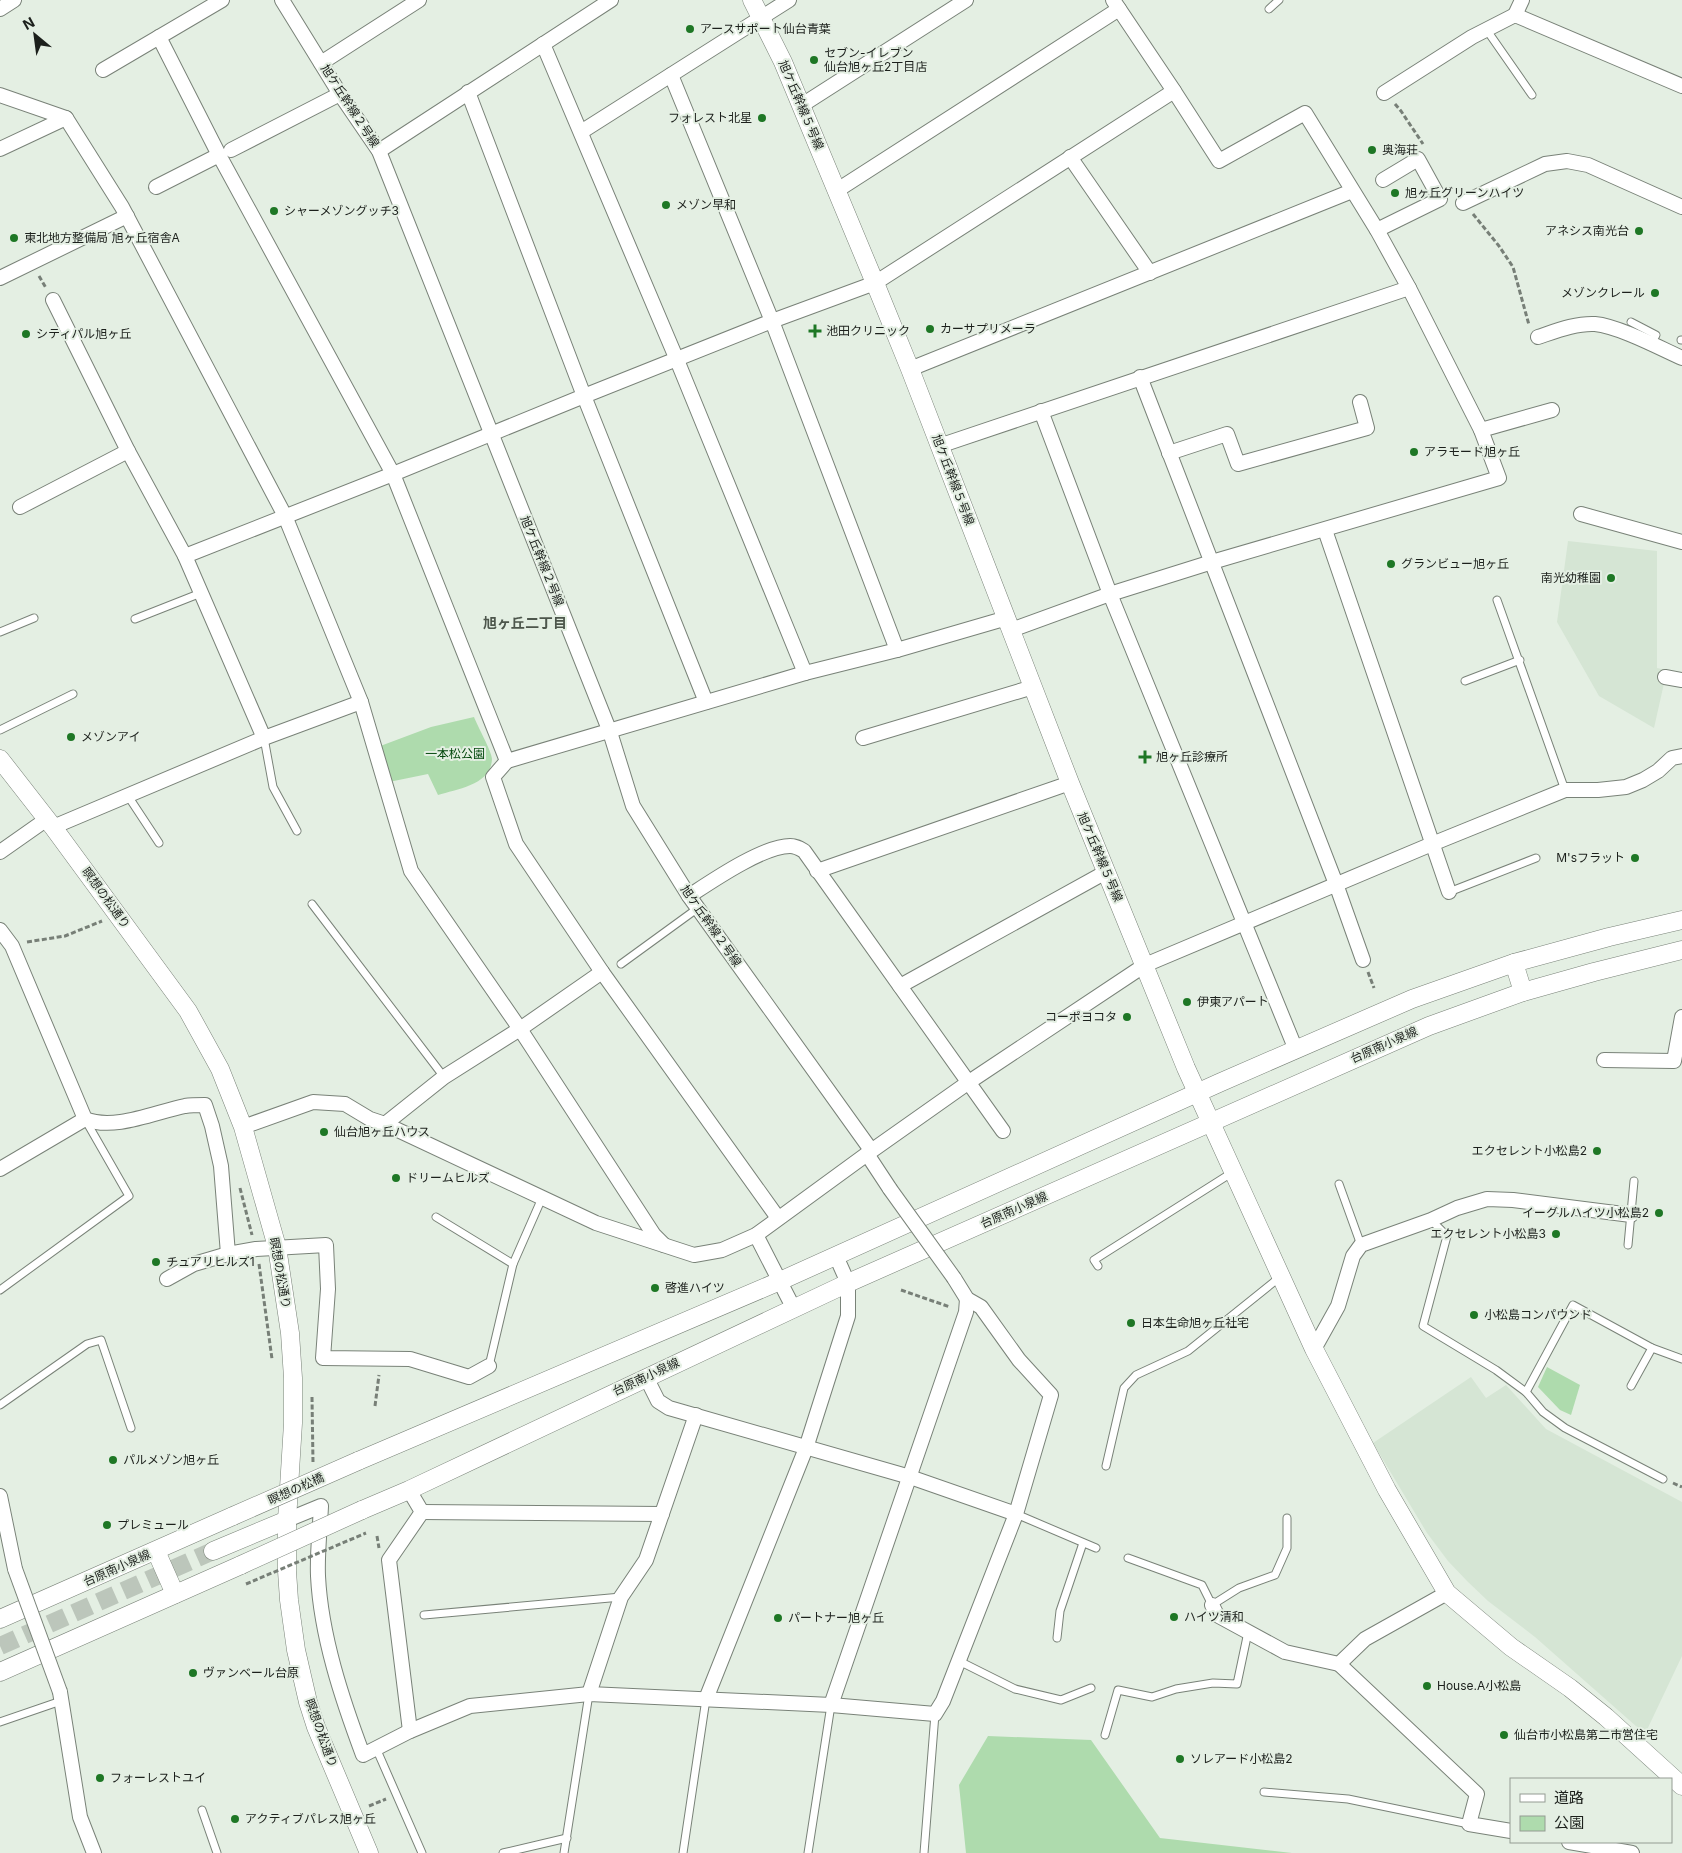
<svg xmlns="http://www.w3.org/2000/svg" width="1682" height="1853" font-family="Inter,'Noto Sans JP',sans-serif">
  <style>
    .built { fill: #d5e5d4 }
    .green { fill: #aedbad }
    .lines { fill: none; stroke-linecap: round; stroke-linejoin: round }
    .tertiary-tunnel { stroke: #bcc6bb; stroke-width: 18; stroke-dasharray: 18 9; stroke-linecap: butt }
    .service-casing { stroke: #798278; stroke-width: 9 }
    .minor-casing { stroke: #798278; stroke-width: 16 }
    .tertiary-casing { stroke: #798278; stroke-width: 19 }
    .path { stroke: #777f77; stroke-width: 3; stroke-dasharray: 5 2.5; stroke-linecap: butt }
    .service { stroke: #fff; stroke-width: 7 }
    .minor { stroke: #fff; stroke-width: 14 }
    .tertiary { stroke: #fff; stroke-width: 18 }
    .minor-bridge-casing { stroke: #798278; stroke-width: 16; stroke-linecap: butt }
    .tertiary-bridge-casing { stroke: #798278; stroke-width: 19; stroke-linecap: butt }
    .path-bridge { stroke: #777f77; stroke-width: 3; stroke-dasharray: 5 2.5; stroke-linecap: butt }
    .minor-bridge { stroke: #fff; stroke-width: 14 }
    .tertiary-bridge { stroke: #fff; stroke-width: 18 }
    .poi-dot { fill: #1e7725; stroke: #e4efe3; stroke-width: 2 }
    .labels { text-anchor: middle; stroke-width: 4; stroke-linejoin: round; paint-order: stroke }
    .poi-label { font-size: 12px; fill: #1c201c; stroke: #e4efe3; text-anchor: start }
    .street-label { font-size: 12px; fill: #1c201c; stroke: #e4efe3 }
    .park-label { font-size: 12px; fill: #03480c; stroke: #e4efe3 }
    .neighbourhood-label { font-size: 14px; font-weight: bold; fill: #4d564c; stroke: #e4efe3 }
  </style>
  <rect width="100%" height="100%" fill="#e4efe3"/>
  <g class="built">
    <path d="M1568 541 1657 551V668L1667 670 1654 728 1599 696 1557 622Z"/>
    <path d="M1471 1377 1486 1398 1506 1385 1546 1429 1682 1502V1656L1645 1734 1535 1637 1488 1601 1467 1581 1448 1561 1427 1533 1373 1443Z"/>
  </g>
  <g class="green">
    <path d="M474 717C477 725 492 752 492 759 491 785 457 789 438 795L428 774 384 783 375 748 431 727Z"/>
    <path d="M1547 1367 1580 1385 1571 1415 1560 1410 1538 1387Z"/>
    <path d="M988 1736 1091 1740 1160 1838 1292 1853H966L959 1785Z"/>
  </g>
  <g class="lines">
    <path class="tertiary-tunnel" d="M0 1646 213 1551"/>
    <defs>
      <g id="service">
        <path d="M1269 9 1279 0"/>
        <path d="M1486 29 1532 95"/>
        <path d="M1631 322 1656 335 1651 344"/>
        <path d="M1681 340H1682"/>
        <path d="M1497 600 1565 790"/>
        <path d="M135 619 201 593"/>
        <path d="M0 632 34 618"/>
        <path d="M1465 681 1520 660"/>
        <path d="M0 730 73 694"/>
        <path d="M264 738 273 787 297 831"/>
        <path d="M128 796 159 843"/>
        <path d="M1449 892 1536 858"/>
        <path d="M312 904 444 1077"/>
        <path d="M621 964 698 908"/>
        <path d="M1339 1184 1361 1245"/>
        <path d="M436 1217 513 1264"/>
        <path d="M1431 1220 1447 1236 1423 1326 1496 1370 1526 1392 1573 1305 1652 1348 1682 1359"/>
        <path d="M1628 1245 1634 1181"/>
        <path d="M1098 1266 1094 1260 1233 1172"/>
        <path d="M0 1290 129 1196 86 1121"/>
        <path d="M489 1366 513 1264 542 1198"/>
        <path d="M1631 1386 1652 1348"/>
        <path d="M1526 1392 1543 1412 1565 1428 1663 1479"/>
        <path d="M0 1405 87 1344 101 1340 131 1428"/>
        <path d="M1106 1466 1124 1388 1136 1375 1188 1351 1280 1277"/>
        <path d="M1016 1514 1096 1548"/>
        <path d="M1128 1558 1202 1585 1212 1605 1239 1588 1275 1575 1287 1548V1518"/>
        <path d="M424 1615 621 1597"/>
        <path d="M1057 1638 1060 1611 1083 1543"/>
        <path d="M959 1661 1015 1689 1061 1700 1091 1688"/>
        <path d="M0 1722 61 1701"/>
        <path d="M1105 1735 1118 1690 1152 1697 1176 1689 1213 1683 1237 1684 1248 1632"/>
        <path d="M376 1748 422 1853"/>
        <path d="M1264 1792 1348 1799 1469 1824"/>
        <path d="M202 1810 217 1853"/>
        <path d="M503 1853 567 1838"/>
        <path d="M564 1853 589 1694"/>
        <path d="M683 1853 706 1699"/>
        <path d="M808 1853 831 1705"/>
        <path d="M924 1853 935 1714"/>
      </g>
      <g id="minor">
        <path d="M282 0 340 94 379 151 610 732 633 806 689 896 871 1150"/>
        <path d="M0 9 14 0"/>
        <path d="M1515 15 1522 0"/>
        <path d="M159 37 219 155 393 474 507 761 805 673 897 650 1007 618"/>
        <path d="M543 44 677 360 805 673"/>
        <path d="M321 63 419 0"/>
        <path d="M103 70 222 0"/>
        <path d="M671 75 772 321 897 650"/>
        <path d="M468 92 584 396 706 702"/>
        <path d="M1384 93 1472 37 1515 15 1682 86"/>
        <path d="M0 95 66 118 122 207 285 516 361 702 411 871 520 1029 654 1235 664 1245"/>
        <path d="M802 105 966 0"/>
        <path d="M581 132 789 0"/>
        <path d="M0 149 66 118"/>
        <path d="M231 150 340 94"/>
        <path d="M379 151 611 0"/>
        <path d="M1070 157 1150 273"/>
        <path d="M156 187 219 155"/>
        <path d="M836 191 1119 9"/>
        <path d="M1463 203 1545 164 1567 161 1588 165 1682 207"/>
        <path d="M1377 230 1440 199 1418 159 1383 180"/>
        <path d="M0 278 127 216"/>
        <path d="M53 300 128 451 185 556 264 738"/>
        <path d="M1538 337C1556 331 1576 323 1595 324 1618 326 1660 348 1682 358"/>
        <path d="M910 369 1352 191"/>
        <path d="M1140 377 1336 884 1363 960"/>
        <path d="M1041 411 1110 594 1296 1050"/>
        <path d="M1481 430 1552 410"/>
        <path d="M939 446 1409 288"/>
        <path d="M1169 453 1227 434 1238 464 1367 428 1360 402"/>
        <path d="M20 507 128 451"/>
        <path d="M1581 514 1682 542"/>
        <path d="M1325 530 1449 892"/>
        <path d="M185 556 393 474 584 396 772 321 875 283 1174 91 1113 0"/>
        <path d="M1011 630 1110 594 1212 562 1499 478 1481 430 1409 288 1377 230 1305 113 1219 161 1174 91"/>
        <path d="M1665 677 1682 680"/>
        <path d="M863 738 1033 687"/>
        <path d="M507 761 493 777 516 844 602 972 778 1218"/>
        <path d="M53 827 264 738 361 702"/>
        <path d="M0 852 47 819"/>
        <path d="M817 871 1070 783"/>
        <path d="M689 896C712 881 763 846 790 846 796 846 799 848 804 851L1003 1131"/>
        <path d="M0 930 12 946 85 1119C114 1131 155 1112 185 1106 191 1105 198 1105 205 1105L212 1126 221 1166 228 1254 256 1249 326 1245 328 1289 323 1358 410 1359 469 1377 489 1366"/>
        <path d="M900 986 1106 872"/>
        <path d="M1604 1060 1674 1061 1682 1017"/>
        <path d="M385 1124 444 1077 520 1029 602 972"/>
        <path d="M243 1127 313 1102 345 1104 370 1119 385 1124 596 1223 694 1255 722 1250 756 1235 867 1154 969 1082 1145 965 1432 844 1565 790H1598L1626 787 1643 780 1658 771 1672 758 1682 756"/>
        <path d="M867 1154 890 1189"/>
        <path d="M0 1169 85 1119"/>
        <path d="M756 1235 794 1309"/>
        <path d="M167 1279 194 1264 228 1254"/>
        <path d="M1314 1349 1338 1306 1353 1256 1361 1245 1431 1220 1457 1208 1487 1199 1513 1200 1631 1215"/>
        <path d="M646 1377 658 1401 669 1408 910 1477 1016 1514"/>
        <path d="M409 1490 422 1512 389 1560 410 1731"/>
        <path d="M0 1496 15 1569"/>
        <path d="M422 1512 662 1514"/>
        <path d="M287 1520 321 1506C320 1529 317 1553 318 1576 321 1636 342 1699 363 1755L410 1731 470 1706 589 1694 831 1705 935 1714 943 1701 1016 1514 1051 1395 1019 1360 981 1307 967 1299 954 1278"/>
        <path d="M1212 1605 1217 1615 1285 1652 1339 1664 1365 1639 1447 1593"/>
        <path d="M1339 1664 1477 1794 1469 1824 1511 1831"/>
        <path d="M60 1692 80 1817 94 1853"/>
        <path d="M589 1694 621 1597 646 1560 696 1415"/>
        <path d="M706 1699 806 1448 848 1316V1283L836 1256"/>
        <path d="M831 1705 966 1312 967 1299"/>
        <path d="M1569 1842 1632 1853"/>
      </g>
      <g id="tertiary">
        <path d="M752 0 783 62 875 283 910 369 1070 783 1186 1068 1314 1349 1387 1490 1447 1593 1511 1647 1570 1688 1606 1717 1682 1786"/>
        <path d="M0 759 53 827 188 1011 220 1069 243 1127 277 1247 290 1333 293 1378V1423L287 1520V1571L289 1600 296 1650 308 1702 316 1727 369 1853"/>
        <path d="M1514 963 1523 992"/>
        <path d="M358 1461 780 1281 1219 1083 1412 999 1514 963 1609 937 1682 920"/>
        <path d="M362 1510 409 1490 848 1283 1429 1026 1523 992 1594 972 1682 950"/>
        <path d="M156 1551 175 1594"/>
        <path d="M213 1551 287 1520"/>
        <path d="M0 1619 233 1516"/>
        <path d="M0 1672 241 1565"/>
      </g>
    </defs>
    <use href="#service" class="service-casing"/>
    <use href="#minor" class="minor-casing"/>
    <use href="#tertiary" class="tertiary-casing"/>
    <g class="path">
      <path d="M1395 104 1401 111 1423 144"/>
      <path d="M1473 214 1499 246 1513 267 1529 325"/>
      <path d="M39 276 46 288"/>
      <path d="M27 942 65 936 102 921"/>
      <path d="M1368 972 1374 988"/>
      <path d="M240 1188 252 1235"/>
      <path d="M259 1264 272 1359"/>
      <path d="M901 1290 950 1307"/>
      <path d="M312 1397 313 1463"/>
      <path d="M375 1406 379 1375"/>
      <path d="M1673 1483 1682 1487"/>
      <path d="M377 1536 379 1548"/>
      <path d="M369 1806 386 1799"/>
    </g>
    <use href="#service" class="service"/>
    <use href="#minor" class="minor"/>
    <use href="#tertiary" class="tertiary"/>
    <defs>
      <g id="minor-bridge">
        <path d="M890 1189 954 1278"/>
        <path d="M15 1569 60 1692"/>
      </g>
      <g id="tertiary-bridge">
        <path d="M233 1516 358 1461"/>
        <path d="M241 1565 362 1510"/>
      </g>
    </defs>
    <use href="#minor-bridge" class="minor-bridge-casing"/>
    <use href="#tertiary-bridge" class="tertiary-bridge-casing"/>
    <path class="path-bridge" d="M246 1584 366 1533"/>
    <use href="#minor-bridge" class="minor-bridge"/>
    <use href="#tertiary-bridge" class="tertiary-bridge"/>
  </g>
  <g class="poi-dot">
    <circle cx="690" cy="29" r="5"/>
    <circle cx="814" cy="60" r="5"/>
    <circle cx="762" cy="118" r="5"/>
    <circle cx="1372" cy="150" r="5"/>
    <circle cx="1395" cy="193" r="5"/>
    <circle cx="666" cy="205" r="5"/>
    <circle cx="274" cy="211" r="5"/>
    <circle cx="1639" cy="231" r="5"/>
    <circle cx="14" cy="238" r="5"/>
    <circle cx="1655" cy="293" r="5"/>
    <circle cx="930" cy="329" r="5"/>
    <path d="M812.5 323.5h5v5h5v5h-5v5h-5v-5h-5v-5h5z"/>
    <circle cx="26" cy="334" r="5"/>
    <circle cx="1414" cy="452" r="5"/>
    <circle cx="1391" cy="564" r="5"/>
    <circle cx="1611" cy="578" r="5"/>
    <circle cx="71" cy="737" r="5"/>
    <path d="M1142.5 749.5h5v5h5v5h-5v5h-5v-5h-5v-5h5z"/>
    <circle cx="1635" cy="858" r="5"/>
    <circle cx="1187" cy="1002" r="5"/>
    <circle cx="1127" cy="1017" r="5"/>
    <circle cx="324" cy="1132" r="5"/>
    <circle cx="1597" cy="1151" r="5"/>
    <circle cx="396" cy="1178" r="5"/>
    <circle cx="1659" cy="1213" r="5"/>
    <circle cx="1556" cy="1234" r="5"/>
    <circle cx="156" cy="1262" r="5"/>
    <circle cx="655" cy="1288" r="5"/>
    <circle cx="1474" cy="1315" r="5"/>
    <circle cx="1131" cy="1323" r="5"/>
    <circle cx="113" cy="1460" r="5"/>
    <circle cx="107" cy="1525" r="5"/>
    <circle cx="1174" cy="1617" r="5"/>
    <circle cx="778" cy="1618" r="5"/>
    <circle cx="193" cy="1673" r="5"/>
    <circle cx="1427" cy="1686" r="5"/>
    <circle cx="1504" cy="1735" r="5"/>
    <circle cx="1180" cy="1759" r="5"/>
    <circle cx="100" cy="1778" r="5"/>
    <circle cx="235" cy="1819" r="5"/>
  </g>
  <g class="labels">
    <g class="poi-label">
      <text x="700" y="33">アースサポート仙台青葉</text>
      <text x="824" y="57">セブン-イレブン<tspan x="824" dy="14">仙台旭ヶ丘2丁目店</tspan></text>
      <text x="752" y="122" text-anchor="end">フォレスト北星</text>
      <text x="1382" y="154">奥海荘</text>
      <text x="1405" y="197">旭ヶ丘グリーンハイツ</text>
      <text x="676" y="209">メゾン早和</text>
      <text x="284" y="215">シャーメゾングッチ3</text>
      <text x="1629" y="235" text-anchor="end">アネシス南光台</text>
      <text x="24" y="242">東北地方整備局 旭ヶ丘宿舎A</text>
      <text x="1645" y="297" text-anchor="end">メゾンクレール</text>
      <text x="940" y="333">カーサプリメーラ</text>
      <text x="826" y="335">池田クリニック</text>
      <text x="36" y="338">シティパル旭ヶ丘</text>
      <text x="1424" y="456">アラモード旭ヶ丘</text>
      <text x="1401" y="568">グランビュー旭ヶ丘</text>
      <text x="1601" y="582" text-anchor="end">南光幼稚園</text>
      <text x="81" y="741">メゾンアイ</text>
      <text x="1156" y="761">旭ヶ丘診療所</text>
      <text x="1625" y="862" text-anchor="end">M'sフラット</text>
      <text x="1197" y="1006">伊東アパート</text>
      <text x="1117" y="1021" text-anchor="end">コーポヨコタ</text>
      <text x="334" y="1136">仙台旭ヶ丘ハウス</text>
      <text x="1587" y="1155" text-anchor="end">エクセレント小松島2</text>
      <text x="406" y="1182">ドリームヒルズ</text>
      <text x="1649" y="1217" text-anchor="end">イーグルハイツ小松島2</text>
      <text x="1546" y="1238" text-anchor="end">エクセレント小松島3</text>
      <text x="166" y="1266">チュアリヒルズ1</text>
      <text x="665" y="1292">啓進ハイツ</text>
      <text x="1484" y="1319">小松島コンパウンド</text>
      <text x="1141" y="1327">日本生命旭ヶ丘社宅</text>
      <text x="123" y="1464">パルメゾン旭ヶ丘</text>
      <text x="117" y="1529">プレミュール</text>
      <text x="1184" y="1621">ハイツ清和</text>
      <text x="788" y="1622">パートナー旭ヶ丘</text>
      <text x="203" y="1677">ヴァンベール台原</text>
      <text x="1437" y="1690">House.A小松島</text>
      <text x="1514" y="1739">仙台市小松島第二市営住宅</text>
      <text x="1190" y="1763">ソレアード小松島2</text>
      <text x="110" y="1782">フォーレストユイ</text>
      <text x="245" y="1823">アクティブパレス旭ヶ丘</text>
    </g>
    <g class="street-label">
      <text transform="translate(801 105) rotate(67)" y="4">旭ケ丘幹線５号線</text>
      <text transform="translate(350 106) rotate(57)" y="4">旭ケ丘幹線２号線</text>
      <text transform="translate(953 480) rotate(69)" y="4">旭ケ丘幹線５号線</text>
      <text transform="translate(542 561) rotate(68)" y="4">旭ケ丘幹線２号線</text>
      <text transform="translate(1100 857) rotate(67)" y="4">旭ケ丘幹線５号線</text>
      <text transform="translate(106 898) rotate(54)" y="4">瞑想の松通り</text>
      <text transform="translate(711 926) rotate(55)" y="4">旭ケ丘幹線２号線</text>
      <text transform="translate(1384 1045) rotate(-24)" y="4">台原南小泉線</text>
      <text transform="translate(1014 1210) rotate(-24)" y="4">台原南小泉線</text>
      <text transform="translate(280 1273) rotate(80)" y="4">瞑想の松通り</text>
      <text transform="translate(646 1377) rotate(-25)" y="4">台原南小泉線</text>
      <text transform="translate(296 1489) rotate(-24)" y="4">瞑想の松橋</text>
      <text transform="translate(117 1568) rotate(-24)" y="4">台原南小泉線</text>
      <text transform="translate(321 1733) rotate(70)" y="4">瞑想の松通り</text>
    </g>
    <g class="park-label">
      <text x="455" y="758">一本松公園</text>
    </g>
    <g class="neighbourhood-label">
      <text x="525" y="628">旭ヶ丘二丁目</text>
    </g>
  </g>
  <rect x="1510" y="1778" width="162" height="65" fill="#e4efe3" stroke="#949c93"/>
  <rect x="1520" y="1794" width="25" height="8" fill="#ffffff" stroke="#949c93"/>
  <text x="1554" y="1803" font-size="15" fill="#1c201c">道路</text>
  <rect x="1520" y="1816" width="25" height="15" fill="#aedbad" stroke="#949c93"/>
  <text x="1554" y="1828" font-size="15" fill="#1c201c">公園</text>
  <g transform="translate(35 35) rotate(331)" stroke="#e4efe3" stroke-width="4" paint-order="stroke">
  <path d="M0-4L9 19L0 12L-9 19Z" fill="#1c201c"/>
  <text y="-8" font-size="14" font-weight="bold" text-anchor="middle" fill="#1c201c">N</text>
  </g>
</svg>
